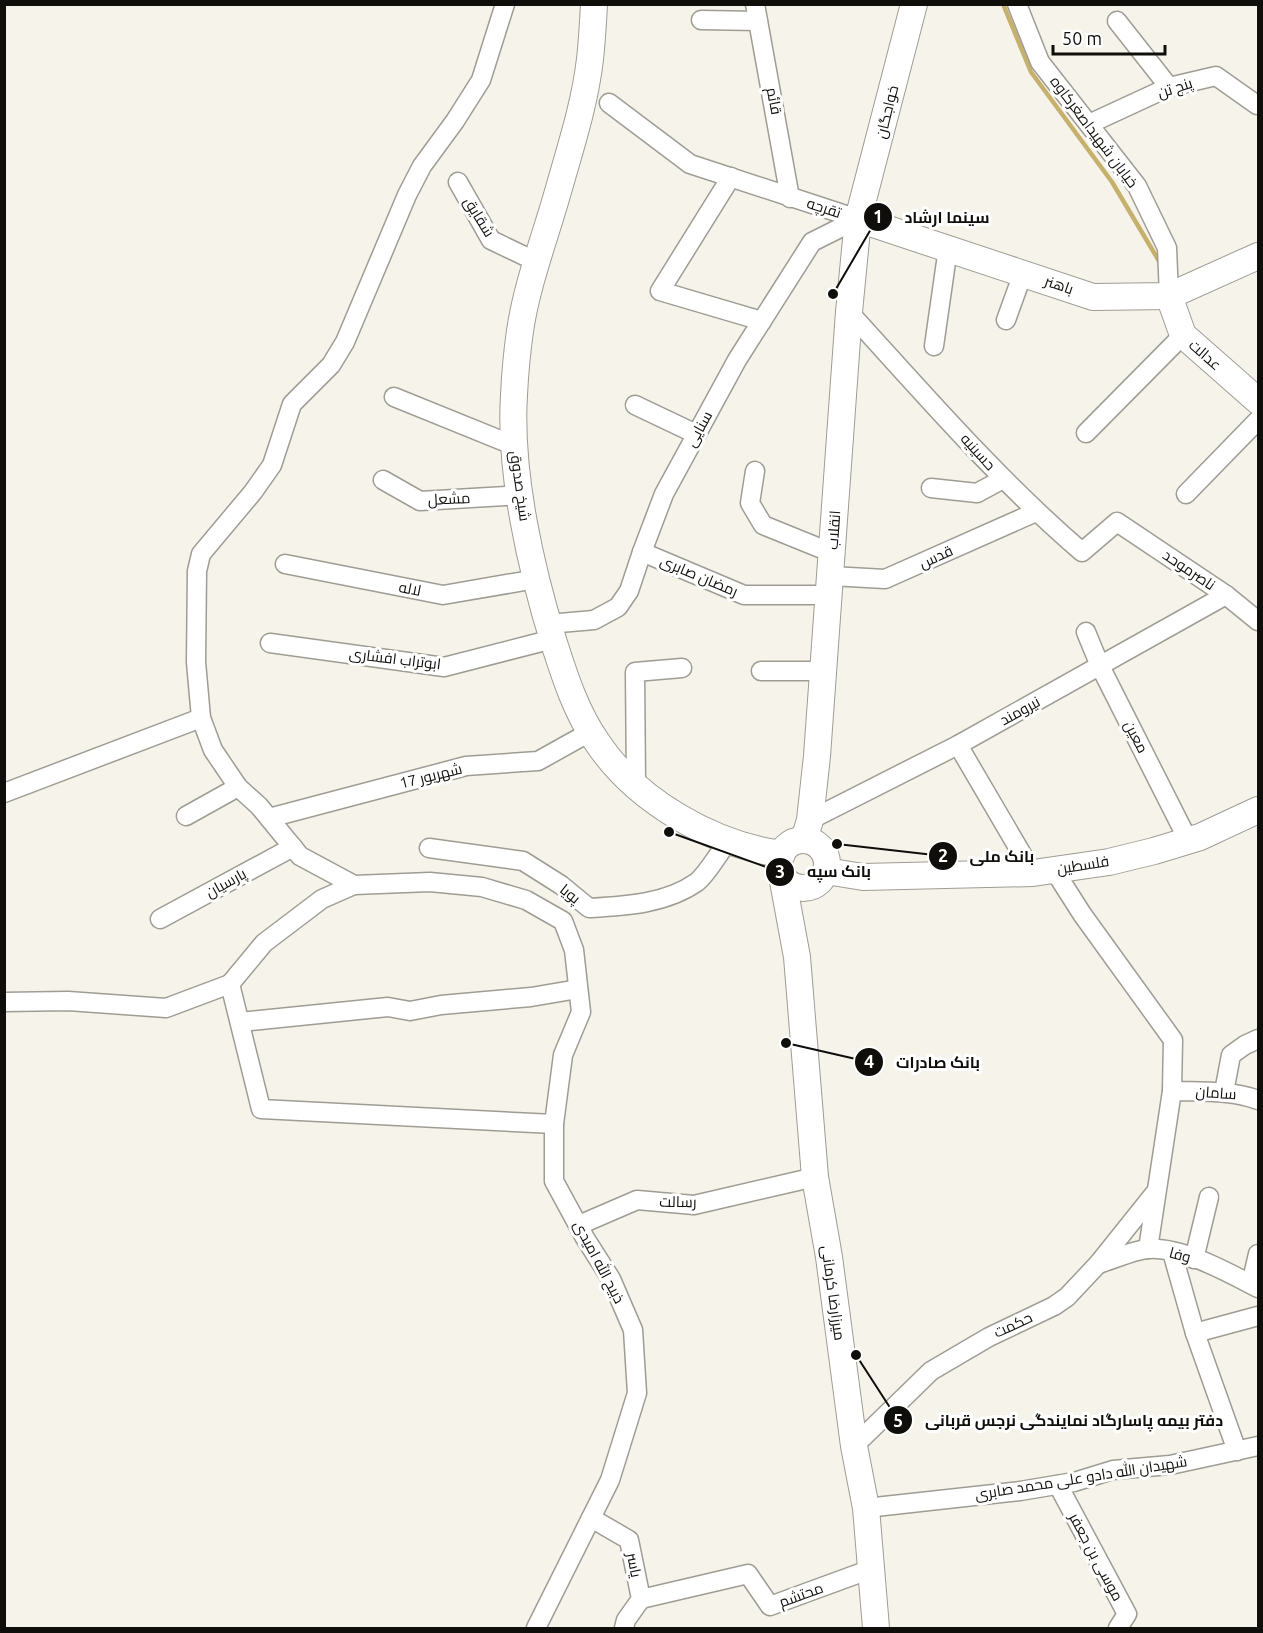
<svg xmlns="http://www.w3.org/2000/svg" width="1263" height="1633" font-family="Ubuntu,Cairo,sans-serif">
  <style>
    .lines { fill: none; stroke-linecap: round; stroke-linejoin: round }
    .stream { stroke: #c5b06c; stroke-width: 4.5 }
    .street-casing { stroke: #9f9c94; stroke-width: 21 }
    .secondary-casing { stroke: #9f9c94; stroke-width: 28 }
    .street { stroke: #fff; stroke-width: 18 }
    .secondary { stroke: #fff; stroke-width: 26 }
    .labels { text-anchor: middle; stroke-width: 6; stroke-linejoin: round; paint-order: stroke }
    .street-label { font-size: 15px; fill: #0f0e0b; stroke: #fff }
    .leader { fill: none; stroke: #0f0e0b; stroke-width: 2 }
    .callout-dot { fill: #0f0e0b; stroke: #fff; stroke-width: 2 }
    .mark-label { font-size: 18px; text-anchor: middle; font-weight: bold; fill: #fff }
    .callout-label { font-size: 16px; text-anchor: middle; font-weight: bold; fill: #0f0e0b; stroke: #fff; stroke-width: 6; stroke-linejoin: round; paint-order: stroke }
  </style>
  <rect width="100%" height="100%" fill="#f6f3eb"/>
  <g class="lines">
    <path class="stream" d="M1003 4 1031 72 1112 182 1159 261"/>
    <defs>
      <g id="street">
        <path d="M505 4 481 80 455 121 422 166 407 195 345 342 331 365 292 404 272 465 253 492 201 554 197 571 196 662 201 718 213 750 238 787 259 806 300 856 354 885 430 882 482 887 526 900 563 921 574 950 581 1012 563 1055 554 1124V1181L585 1238 611 1279 633 1330 637 1393 610 1480 536 1628"/>
        <path d="M755 4 790 198"/>
        <path d="M1017 4 1040 62 1137 186 1167 248 1169 296"/>
        <path d="M701 20 758 21"/>
        <path d="M1117 21 1169 87"/>
        <path d="M609 103 690 164 858 219"/>
        <path d="M1089 124 1169 87 1216 76 1257 105"/>
        <path d="M731 177 660 291 762 321"/>
        <path d="M458 182 491 240 537 262"/>
        <path d="M849 312C924 394 997 479 1082 552L1117 522 1226 595 1258 621"/>
        <path d="M1006 320 1023 273"/>
        <path d="M934 346 948 248"/>
        <path d="M394 397 515 446"/>
        <path d="M635 405 696 434"/>
        <path d="M1086 433 1183 335"/>
        <path d="M755 471 750 503 763 525 832 553"/>
        <path d="M383 480 420 501 521 495"/>
        <path d="M931 488 977 493 1003 479"/>
        <path d="M1186 494 1258 420"/>
        <path d="M642 552 744 595H829"/>
        <path d="M285 564 443 595 536 579"/>
        <path d="M831 576 885 579 1036 512"/>
        <path d="M548 624 594 620 618 607 629 591 642 552 664 494 737 360 812 242 858 219"/>
        <path d="M1086 632 1100 666 1188 840"/>
        <path d="M270 643 444 667 553 639"/>
        <path d="M761 671H823"/>
        <path d="M958 745 1033 873"/>
        <path d="M636 785 635 672 682 668"/>
        <path d="M4 793 201 718"/>
        <path d="M186 816 238 787"/>
        <path d="M269 818 466 766 538 761 590 732"/>
        <path d="M810 820 958 745 1226 595"/>
        <path d="M429 848 523 861 561 885 589 908C625 906 666 904 697 882 709 872 718 853 729 841"/>
        <path d="M1054 870 1082 914 1173 1040 1172 1091 1148 1249"/>
        <path d="M354 885 322 899 264 943 230 984 261 1109 554 1124"/>
        <path d="M160 919 293 847"/>
        <path d="M4 1002 68 1001 166 1008 230 984"/>
        <path d="M240 1022 388 1007 410 1011 441 1005 531 997 578 989"/>
        <path d="M1172 1091C1201 1092 1231 1090 1258 1100"/>
        <path d="M1224 1092 1231 1055 1245 1045 1258 1039"/>
        <path d="M579 1225 637 1200 694 1205 815 1177"/>
        <path d="M1172 1252 1195 1333 1237 1451"/>
        <path d="M1194 1259 1209 1197"/>
        <path d="M1098 1264C1113 1260 1133 1250 1148 1249 1181 1246 1229 1273 1258 1288"/>
        <path d="M1251 1284 1258 1254"/>
        <path d="M1195 1333 1258 1316"/>
        <path d="M854 1446 931 1371 989 1337 1054 1306 1067 1297 1098 1264 1154 1194"/>
        <path d="M1058 1485 1127 1614 1118 1628"/>
        <path d="M866 1508 1020 1491 1074 1482 1113 1470 1170 1465 1258 1446"/>
        <path d="M591 1518 629 1540 641 1599 626 1620 624 1628"/>
        <path d="M641 1599 748 1574 770 1606 871 1569"/>
      </g>
      <g id="secondary">
        <path d="M594 4C593 23 592 41 590 59 585 103 571 146 559 188 546 235 527 283 520 331 517 352 515 374 514 395 509 473 531 569 554 643 565 677 576 712 597 742 636 801 713 845 782 854"/>
        <path d="M858 219 1093 297 1169 296 1258 256"/>
        <path d="M1169 296 1183 335 1258 401"/>
        <path d="M804 840 810 820 817 756 849 312 858 219 914 4"/>
        <circle cx="803" cy="864" r="24"/>
        <path d="M826 871 863 877 1033 873 1109 862 1154 851 1200 837 1258 810"/>
        <path d="M782 876 797 957 815 1177 829 1257 854 1446 866 1508 876 1628"/>
      </g>
    </defs>
    <use href="#street" class="street-casing"/>
    <use href="#secondary" class="secondary-casing"/>
    <use href="#street" class="street"/>
    <use href="#secondary" class="secondary"/>
  </g>
  <g class="labels">
    <g class="street-label">
      <text transform="translate(1175 88) rotate(-18)" y="5">پنج تن</text>
      <text transform="translate(774 101) rotate(79)" y="5">قائم</text>
      <text transform="translate(887 112) rotate(-76)" y="5">خواجگان</text>
      <text transform="translate(1094 132) rotate(53)" y="5">خیابان شهیداصغرکاوه</text>
      <text transform="translate(824 208) rotate(18)" y="5">تقرچه</text>
      <text transform="translate(479 217) rotate(58)" y="5">شقایق</text>
      <text transform="translate(1059 285) rotate(19)" y="5">باهنر</text>
      <text transform="translate(1205 355) rotate(41)" y="5">عدالت</text>
      <text transform="translate(699 429) rotate(-61)" y="5">سنایی</text>
      <text transform="translate(978 452) rotate(48)" y="5">حسینیه</text>
      <text transform="translate(520 486) rotate(82)" y="5">شیخ صدوق</text>
      <text transform="translate(449 499) rotate(-3)" y="5">مشعل</text>
      <text transform="translate(834 530) rotate(-86)" y="5">انقلاب</text>
      <text transform="translate(936 557) rotate(-24)" y="5">قدس</text>
      <text transform="translate(1189 570) rotate(34)" y="5">ناصرموحد</text>
      <text transform="translate(699 576) rotate(23)" y="5">رمضان صابری</text>
      <text transform="translate(410 589) rotate(11)" y="5">لاله</text>
      <text transform="translate(395 659) rotate(7)" y="5">ابوتراب افشاری</text>
      <text transform="translate(1020 711) rotate(-29)" y="5">نیرومند</text>
      <text transform="translate(1136 737) rotate(63)" y="5">معین</text>
      <text transform="translate(431 776) rotate(-14)" y="5">17 شهریور</text>
      <text transform="translate(1083 865) rotate(-9)" y="5">فلسطین</text>
      <text transform="translate(226 883) rotate(-29)" y="5">پارسیان</text>
      <text transform="translate(570 894) rotate(39)" y="5">پویا</text>
      <text transform="translate(1216 1093) rotate(4)" y="5">سامان</text>
      <text transform="translate(678 1202) rotate(1)" y="5">رسالت</text>
      <text transform="translate(1180 1255) rotate(15)" y="5">وفا</text>
      <text transform="translate(599 1262) rotate(62)" y="5">ذبیح الله امیدی</text>
      <text transform="translate(833 1293) rotate(82)" y="5">میرزارضا کرمانی</text>
      <text transform="translate(1013 1325) rotate(-25)" y="5">حکمت</text>
      <text transform="translate(1081 1478) rotate(-9)" y="5">شهیدان الله دادو علی محمد صابری</text>
      <text transform="translate(1096 1557) rotate(62)" y="5">موسی بن جعفر</text>
      <text transform="translate(634 1565) rotate(79)" y="5">یاسر</text>
      <text transform="translate(801 1595) rotate(-20)" y="5">محتشم</text>
    </g>
  </g>
  <path class="leader" d="M833 294L878 217M837 844L943 856M669 832L780 872M786 1043L869 1062M856 1355L898 1420"/>
  <g class="callout-dot">
    <circle cx="833" cy="294" r="6"/>
    <circle cx="837" cy="844" r="6"/>
    <circle cx="669" cy="832" r="6"/>
    <circle cx="786" cy="1043" r="6"/>
    <circle cx="856" cy="1355" r="6"/>
    <circle cx="878" cy="217" r="15"/>
    <circle cx="943" cy="856" r="15"/>
    <circle cx="780" cy="872" r="15"/>
    <circle cx="869" cy="1062" r="15"/>
    <circle cx="898" cy="1420" r="15"/>
  </g>
  <g class="mark-label">
    <text x="878" y="223">1</text>
    <text x="943" y="862">2</text>
    <text x="780" y="878">3</text>
    <text x="869" y="1068">4</text>
    <text x="898" y="1427">5</text>
  </g>
  <g class="callout-label">
    <text x="947" y="223">سینما ارشاد</text>
    <text x="1002" y="862">بانک ملی</text>
    <text x="839" y="877">بانک سپه</text>
    <text x="938" y="1068">بانک صادرات</text>
    <text x="1074" y="1426">دفتر بیمه پاسارگاد نمایندگی نرجس قربانی</text>
  </g>
  <rect width="1263" height="1633" fill="none" stroke="#0f0e0b" stroke-width="12"/>
  <path d="M1053 45v9h112v-9" fill="none" stroke="#0f0e0b" stroke-width="3"/>
  <text x="1062" y="45" font-size="18" fill="#0f0e0b" stroke="#ffffff" stroke-width="4.5" paint-order="stroke">50 m</text>
</svg>
